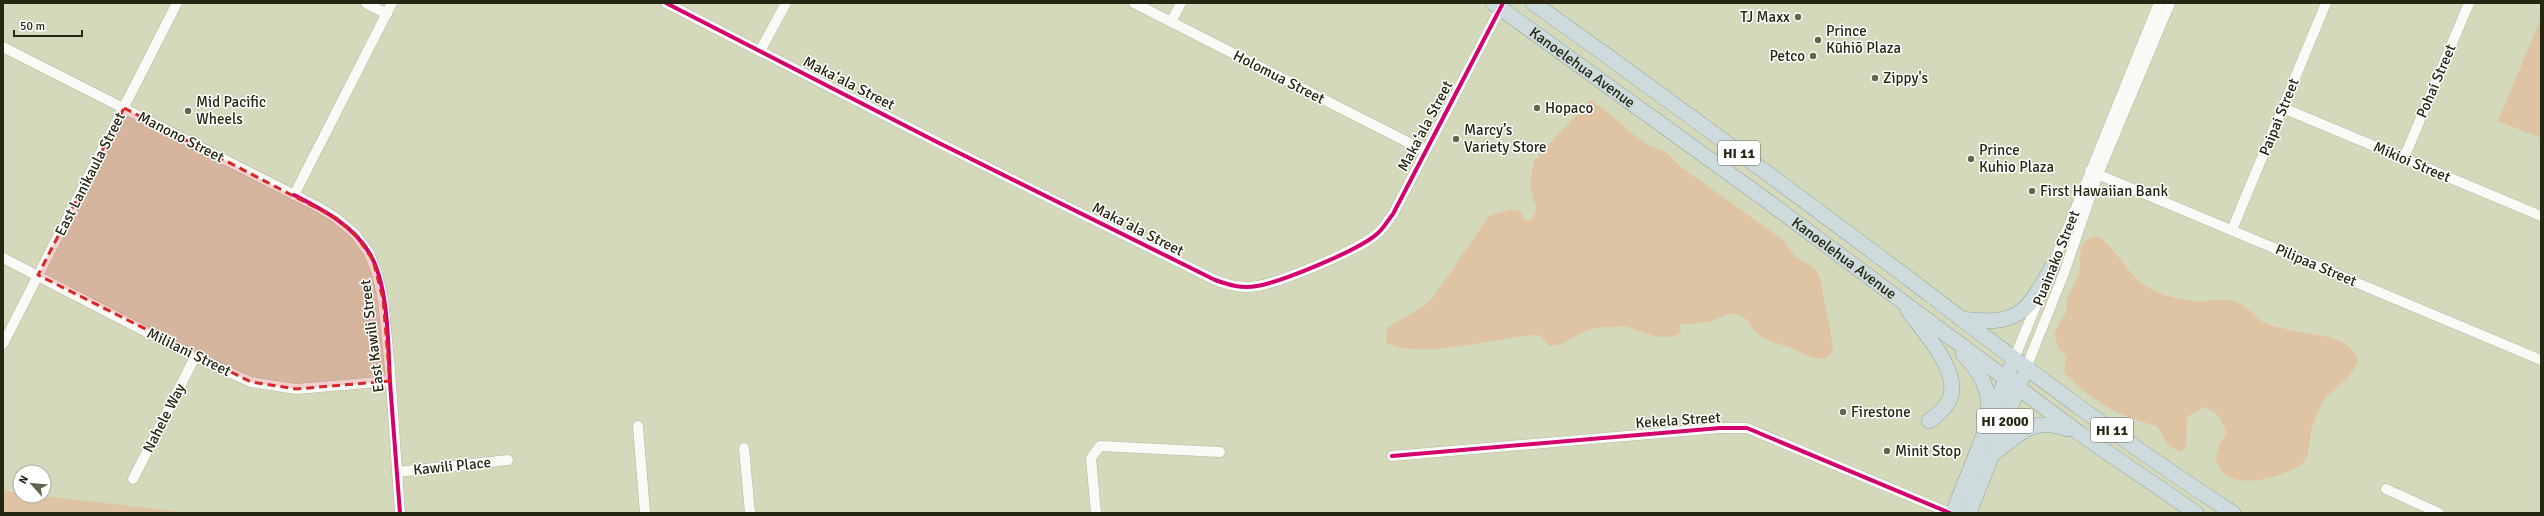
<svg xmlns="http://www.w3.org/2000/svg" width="2544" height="516" font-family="Signika,sans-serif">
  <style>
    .green { fill: #dfc4a3 }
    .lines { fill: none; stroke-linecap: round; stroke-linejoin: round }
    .minor-casing { stroke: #b4b7a0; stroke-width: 11 }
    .highway-casing { stroke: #94a39b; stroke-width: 16 }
    .minor { stroke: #f9f9f5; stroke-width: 10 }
    .highway { stroke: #cedbdc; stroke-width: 15 }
    .cycleway-casing { stroke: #fff; stroke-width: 6 }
    .cycleway { stroke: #d6006c; stroke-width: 4 }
    .marked { fill: #d62828; fill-opacity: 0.2; stroke: #d62828; stroke-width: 3; stroke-dasharray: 8 5; stroke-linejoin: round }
    .poi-dot { fill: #63654d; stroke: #fff; stroke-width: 1.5 }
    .labels { text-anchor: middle; stroke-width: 3; stroke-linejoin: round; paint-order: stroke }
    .shield { fill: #fff; stroke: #666859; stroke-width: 1 }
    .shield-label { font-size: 14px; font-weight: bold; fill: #252712 }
    .poi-label { font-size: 15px; fill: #252712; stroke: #fff; text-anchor: start }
    .street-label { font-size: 15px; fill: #252712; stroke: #fff }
  </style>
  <rect width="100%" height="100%" fill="#d5d9bb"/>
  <g class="green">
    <path d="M2541 18V138L2498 121Z"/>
    <path d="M1590 100 1604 109 1633 134 1651 147 1665 151 1681 167 1773 233 1784 241 1796 257 1813 267 1820 277 1833 346C1830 369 1808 355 1795 350 1782 344 1769 343 1758 334 1749 328 1749 317 1737 314 1725 312 1718 319 1708 322 1699 324 1689 323 1680 324L1681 332C1661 347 1639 326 1619 326 1609 327 1599 327 1589 330 1575 334 1564 347 1549 346L1540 336 1533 335C1493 339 1423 359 1386 343L1387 328 1424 306 1434 296 1489 216 1512 209 1520 211 1525 221 1533 219 1536 208 1530 186 1534 161Z"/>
    <path d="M2097 236C2117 248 2124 270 2143 284 2156 294 2180 301 2197 301 2209 301 2225 298 2236 302 2248 307 2253 315 2263 322 2269 326 2279 327 2286 329 2310 337 2349 331 2358 361 2348 383 2343 380 2328 395 2322 401 2317 414 2314 422 2308 435 2312 456 2301 465 2282 478 2226 494 2217 462 2214 453 2222 441 2226 433 2222 419 2218 412 2203 407L2187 417 2186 448 2180 452 2169 446 2157 426C2116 415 2095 403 2064 373L2066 355 2058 348 2054 333 2066 312 2067 300 2079 273 2081 245 2091 237Z"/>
    <path d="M3 491 20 493V496H44L190 513H3Z"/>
  </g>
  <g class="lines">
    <defs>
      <g id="minor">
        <path d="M366 3 387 14"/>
        <path d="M666 3 937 142 1215 280C1229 285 1242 289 1257 286 1281 282 1360 250 1378 233 1384 228 1388 220 1393 214L1503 3"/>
        <path d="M1134 3 1425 151"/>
        <path d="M1171 22 1181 3"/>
        <path d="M3 47 318 207 336 218 355 234 369 253 377 274 383 299 390 370 400 513"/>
        <path d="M760 51 786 3"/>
        <path d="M2283 108 2541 216"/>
        <path d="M2404 158 2469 3"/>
        <path d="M2090 171 2541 360"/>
        <path d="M294 195 392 3"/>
        <path d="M2232 230 2326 3"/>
        <path d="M3 258 195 357 251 382 296 389 390 381"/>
        <path d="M2050 272 2159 3"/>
        <path d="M3 344 177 3"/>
        <path d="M2014 359 2040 296"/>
        <path d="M2026 368 2064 273 2098 174 2170 3"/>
        <path d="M638 426 645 513"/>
        <path d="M744 448 750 513"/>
        <path d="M1392 456 1720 428H1747L1950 513"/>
        <path d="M397 472 508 460"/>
        <path d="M133 479 195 357"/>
        <path d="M2386 489 2439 513"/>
        <path d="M1096 513 1091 458 1100 446 1220 452"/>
      </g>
      <g id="highway">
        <path id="s1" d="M1493 3 1766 200 2079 433 2196 513"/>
        <path d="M1533 3C1661 93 1786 187 1912 281 2017 361 2122 442 2233 513"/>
        <path d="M1908 310C1924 333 1966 376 1947 404 1943 411 1935 416 1929 421"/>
        <path d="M1961 319C2017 326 2027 314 2052 267"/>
        <path d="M1963 354C1980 372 1992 391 1988 416"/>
        <path d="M1992 455C2019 434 2032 416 2068 429"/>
        <path d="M1953 513 2010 369"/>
        <path d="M1969 513 2022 378"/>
      </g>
    </defs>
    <use href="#minor" class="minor-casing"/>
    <use href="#highway" class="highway-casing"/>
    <use href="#minor" class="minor"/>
    <use href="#highway" class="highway"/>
    <defs>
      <g id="cycleway">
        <path d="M666 3 937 142 1215 280C1229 285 1242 289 1257 286 1281 282 1360 250 1378 233 1384 228 1388 220 1393 214L1503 3"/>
        <path d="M294 195C323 210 353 225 370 254 389 287 388 345 390 382 393 426 397 470 400 513"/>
        <path d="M1392 456 1720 428H1747L1950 513"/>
      </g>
    </defs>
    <use href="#cycleway" class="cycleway-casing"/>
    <use href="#cycleway" class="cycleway"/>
  </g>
  <path class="marked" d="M124 108 336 218 355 234 373 260 383 299 390 381 296 389 251 382 38 275Z"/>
  <g class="poi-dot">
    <circle cx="1798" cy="17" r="4"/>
    <circle cx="1818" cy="40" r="4"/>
    <circle cx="1813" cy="56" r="4"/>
    <circle cx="1875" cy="78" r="4"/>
    <circle cx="1537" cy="108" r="4"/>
    <circle cx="188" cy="111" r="4"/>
    <circle cx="1456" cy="139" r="4"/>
    <circle cx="1971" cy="159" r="4"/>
    <circle cx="2032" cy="191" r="4"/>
    <circle cx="1843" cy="412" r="4"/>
    <circle cx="1887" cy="451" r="4"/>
  </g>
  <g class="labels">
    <g class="shield">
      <rect x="1718" y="141" width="42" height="24" rx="3"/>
      <rect x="1977" y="409" width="56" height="24" rx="3"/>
      <rect x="2091" y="418" width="42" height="24" rx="3"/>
    </g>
    <g class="shield-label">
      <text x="1739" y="158">HI 11</text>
      <text x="2005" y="426">HI 2000</text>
      <text x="2112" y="435">HI 11</text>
    </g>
    <g class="poi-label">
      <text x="1790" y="22" text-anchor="end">TJ Maxx</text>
      <text x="1826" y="36">Prince<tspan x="1826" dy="17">Kūhiō Plaza</tspan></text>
      <text x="1805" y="61" text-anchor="end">Petco</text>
      <text x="1883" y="83">Zippy's</text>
      <text x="196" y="107">Mid Pacific<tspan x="196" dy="17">Wheels</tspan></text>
      <text x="1545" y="113">Hopaco</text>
      <text x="1464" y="135">Marcy’s<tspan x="1464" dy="17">Variety Store</tspan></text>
      <text x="1979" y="155">Prince<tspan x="1979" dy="17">Kuhio Plaza</tspan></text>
      <text x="2040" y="196">First Hawaiian Bank</text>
      <text x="1851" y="417">Firestone</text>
      <text x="1895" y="456">Minit Stop</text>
    </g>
    <g class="street-label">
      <text dy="5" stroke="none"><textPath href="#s1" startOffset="110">Kanoelehua Avenue</textPath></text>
      <text transform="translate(1279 77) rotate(27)" y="5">Holomua Street</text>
      <text transform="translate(2436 81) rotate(-67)" y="5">Pohai Street</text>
      <text transform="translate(849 83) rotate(27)" y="5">Maka‘ala Street</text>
      <text transform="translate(2279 117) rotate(-68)" y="5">Paipai Street</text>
      <text transform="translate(1425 126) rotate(-62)" y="5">Maka‘ala Street</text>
      <text transform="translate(181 137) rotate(27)" y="5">Manono Street</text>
      <text transform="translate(2412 162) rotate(23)" y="5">Mikioi Street</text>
      <text transform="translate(90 174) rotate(-63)" y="5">East Lanikaula Street</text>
      <text transform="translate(1138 229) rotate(27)" y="5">Maka‘ala Street</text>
      <text dy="5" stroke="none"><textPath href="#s1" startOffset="434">Kanoelehua Avenue</textPath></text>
      <text transform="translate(2056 258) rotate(-68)" y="5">Puainako Street</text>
      <text transform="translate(2316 265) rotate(23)" y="5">Pilipaa Street</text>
      <text transform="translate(372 336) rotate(-97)" y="5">East Kawili Street</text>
      <text transform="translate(189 352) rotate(26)" y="5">Mililani Street</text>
      <text transform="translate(164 418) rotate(-63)" y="5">Nahele Way</text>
      <text transform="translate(1678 420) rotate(-4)" y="5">Kekela Street</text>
      <text transform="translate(452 466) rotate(-6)" y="5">Kawili Place</text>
    </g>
  </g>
  <rect width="2544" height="516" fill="none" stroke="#252712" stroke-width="8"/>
  <g transform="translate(32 484) rotate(297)"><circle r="19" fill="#ffffff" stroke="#a8a9a0"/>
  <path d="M0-3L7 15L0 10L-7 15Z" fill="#63654d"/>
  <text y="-6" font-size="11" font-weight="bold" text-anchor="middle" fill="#252712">N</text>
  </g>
  <path d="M14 30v6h68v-6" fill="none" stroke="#252712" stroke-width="2"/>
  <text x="20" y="30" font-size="12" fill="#252712" stroke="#ffffff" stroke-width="3" paint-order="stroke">50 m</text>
</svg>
